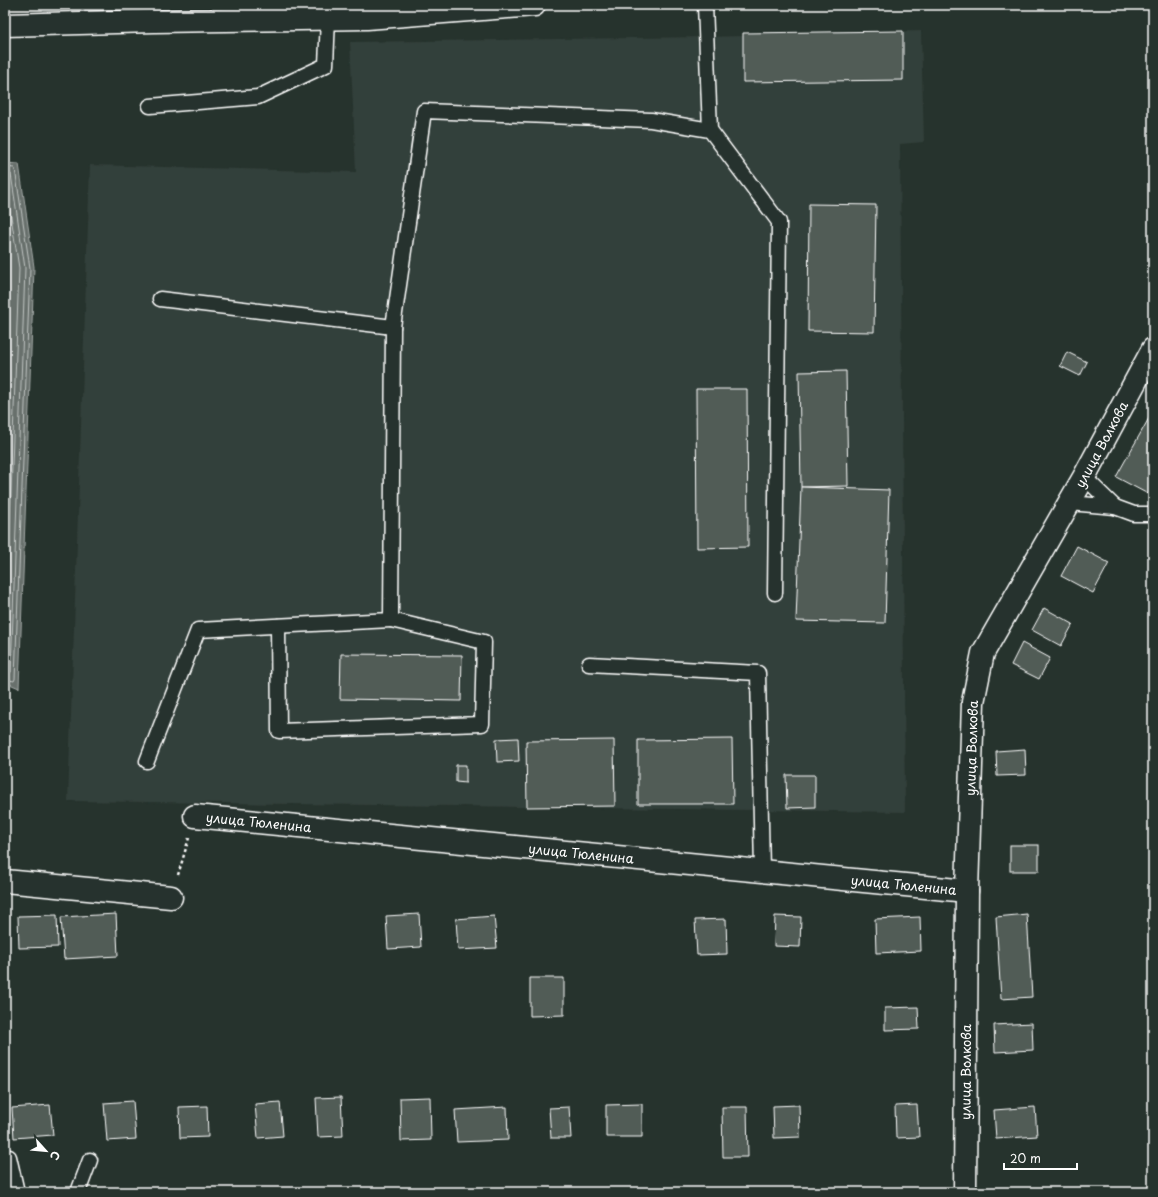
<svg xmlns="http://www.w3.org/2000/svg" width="1158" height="1197" font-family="'Playpen Sans',sans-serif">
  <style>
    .built { fill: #333f3a }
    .water { fill: #67706c; stroke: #a4a9a7 }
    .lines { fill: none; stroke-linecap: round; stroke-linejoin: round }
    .shore { stroke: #c2c6c4; stroke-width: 1 }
    .building { fill: #515c57; stroke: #fff }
    .lane-casing { stroke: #fff; stroke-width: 17 }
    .street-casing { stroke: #fff; stroke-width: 25 }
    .path { stroke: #fff; stroke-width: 2.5; stroke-dasharray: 3 3; stroke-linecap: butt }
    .lane { stroke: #26332d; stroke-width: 14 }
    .street { stroke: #26332d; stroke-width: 22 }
    .labels { text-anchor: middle; stroke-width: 3; stroke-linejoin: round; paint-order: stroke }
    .street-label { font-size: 13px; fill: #fff; stroke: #26332d }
  </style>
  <rect width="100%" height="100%" fill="#26332d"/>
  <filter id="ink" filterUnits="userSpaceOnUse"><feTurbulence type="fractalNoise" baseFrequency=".025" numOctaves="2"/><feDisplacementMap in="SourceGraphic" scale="8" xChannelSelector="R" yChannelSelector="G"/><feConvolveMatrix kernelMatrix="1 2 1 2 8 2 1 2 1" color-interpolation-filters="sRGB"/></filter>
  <g filter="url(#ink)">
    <path class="built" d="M921 31 924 142 900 144 905 812 68 801 90 165 356 172 350 42 705 37Z"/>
    <path class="water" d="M5 163 19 164 34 267 19 688 5 682Z"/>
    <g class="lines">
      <g class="shore">
        <path d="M5 167 14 168 15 169 30 268 15 679 14 681 5 679"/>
        <path d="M5 172 11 174 25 268 11 672 9 674H5"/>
        <path d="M5 178 19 268 5 663"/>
      </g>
    </g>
    <g class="building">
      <path d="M903 31V80L743 82V33Z"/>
      <path d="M809 204 876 205 874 332 808 331Z"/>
      <path d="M1067 352 1087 362 1080 376 1060 366Z"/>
      <path d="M846 371 848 486 801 487 799 372Z"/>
      <path d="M696 389H747L748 547 697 548Z"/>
      <path d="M1153 411V486L1148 494 1116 477Z"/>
      <path d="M801 487 889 490 885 623 796 621Z"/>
      <path d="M1077 546 1109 563 1093 593 1061 576Z"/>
      <path d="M1044 608 1073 624 1061 646 1032 630Z"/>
      <path d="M1022 643 1050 658 1039 679 1011 665Z"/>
      <path d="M341 654 462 655 461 701 340 699Z"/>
      <path d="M518 738 519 761 497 762 496 739Z"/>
      <path d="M732 739 733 804H638V740Z"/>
      <path d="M614 740 615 806 527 807 526 741Z"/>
      <path d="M1025 749 1026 775 997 776 996 751Z"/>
      <path d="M456 765H466V783L456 782Z"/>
      <path d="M786 775H815V807L787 808Z"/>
      <rect x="1010" y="845" width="29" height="26"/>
      <path d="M116 914 118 956 64 959 61 917Z"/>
      <path d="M419 914 421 947 388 949 386 916Z"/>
      <path d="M1027 914 1032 997 1001 999 996 917Z"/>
      <path d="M57 915 58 947 19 948 18 916Z"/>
      <path d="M494 916 497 948 458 950 456 919Z"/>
      <path d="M775 916 801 917 800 947 774 946Z"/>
      <path d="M920 917 921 951 876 953 875 919Z"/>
      <path d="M726 919 727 954 697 955 695 920Z"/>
      <path d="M530 978H564V1015L530 1016Z"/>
      <path d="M918 1007 919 1029 885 1030V1008Z"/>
      <path d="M1032 1023 1033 1050 995 1052 994 1025Z"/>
      <path d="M341 1097 343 1136 318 1137 316 1098Z"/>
      <path d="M430 1097 431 1140 401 1141 400 1098Z"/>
      <path d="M133 1101 136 1139 107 1141 104 1103Z"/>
      <path d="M280 1102 283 1136 258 1138 255 1104Z"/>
      <path d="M642 1104V1137H606V1105Z"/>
      <path d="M50 1105 53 1135 14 1138 12 1108Z"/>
      <path d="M799 1105 800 1137 774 1138 773 1106Z"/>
      <path d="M917 1105 919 1137 896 1138 895 1106Z"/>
      <path d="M207 1106 208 1137 180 1138 179 1107Z"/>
      <path d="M507 1107 508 1140 457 1142 455 1110Z"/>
      <path d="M569 1107 571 1138H551L549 1108Z"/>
      <path d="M722 1107H747L748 1157H723Z"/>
      <path d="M1035 1107 1037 1136 996 1139 994 1110Z"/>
    </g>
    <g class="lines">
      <defs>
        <g id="lane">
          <path d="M705 5 710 130 779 222 775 593"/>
          <path d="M150 106 258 97 326 65 328 18"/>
          <path d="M160 299 393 327"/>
          <path d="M1070 503 1115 507 1084 477"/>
          <path d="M1115 507 1134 514H1151L1153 513"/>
          <path d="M278 626 279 731 482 724 484 642 391 620"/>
          <path d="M589 664 758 673 762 871"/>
          <path d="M147 761 198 630 391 620 393 327 424 111 651 120 710 130"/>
          <path d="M9 1157 17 1192"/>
          <path d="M78 1192 90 1160"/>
        </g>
        <g id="street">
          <path d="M5 25 154 21 367 18 534 5"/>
          <path id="s1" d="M195 816 967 891"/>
          <path d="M5 881 171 897"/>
          <path id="s2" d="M965 1192 967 891 973 702 983 653 1084 477 1153 349"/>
        </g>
      </defs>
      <use href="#lane" class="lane-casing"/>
      <use href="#street" class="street-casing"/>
      <path class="path" d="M178 875 189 838"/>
      <use href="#lane" class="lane"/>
      <use href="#street" class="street"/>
    </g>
  </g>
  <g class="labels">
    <g class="street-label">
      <text dy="5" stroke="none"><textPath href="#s2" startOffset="780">улица Волкова</textPath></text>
      <text dy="5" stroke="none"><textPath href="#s2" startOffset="444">улица Волкова</textPath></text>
      <text dy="5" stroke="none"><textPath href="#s1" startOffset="64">улица Тюленина</textPath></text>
      <text dy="5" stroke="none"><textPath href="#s1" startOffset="388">улица Тюленина</textPath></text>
      <text dy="5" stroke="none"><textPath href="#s1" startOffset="712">улица Тюленина</textPath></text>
      <text dy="5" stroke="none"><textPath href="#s2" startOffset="120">улица Волкова</textPath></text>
    </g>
  </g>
  <rect width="1158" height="1197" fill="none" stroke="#26332d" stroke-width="20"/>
  <rect x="10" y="10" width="1138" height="1177" fill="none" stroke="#fff" stroke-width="1.5" filter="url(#ink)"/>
  <g transform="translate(46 1151) rotate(117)" stroke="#26332d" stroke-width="3" paint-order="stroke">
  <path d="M0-3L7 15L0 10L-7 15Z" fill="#ffffff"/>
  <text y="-6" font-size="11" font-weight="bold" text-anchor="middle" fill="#ffffff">С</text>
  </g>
  <path d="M1004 1163v6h73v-6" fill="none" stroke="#ffffff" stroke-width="2"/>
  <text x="1010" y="1163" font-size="12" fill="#ffffff" stroke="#26332d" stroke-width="3" paint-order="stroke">20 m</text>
</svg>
